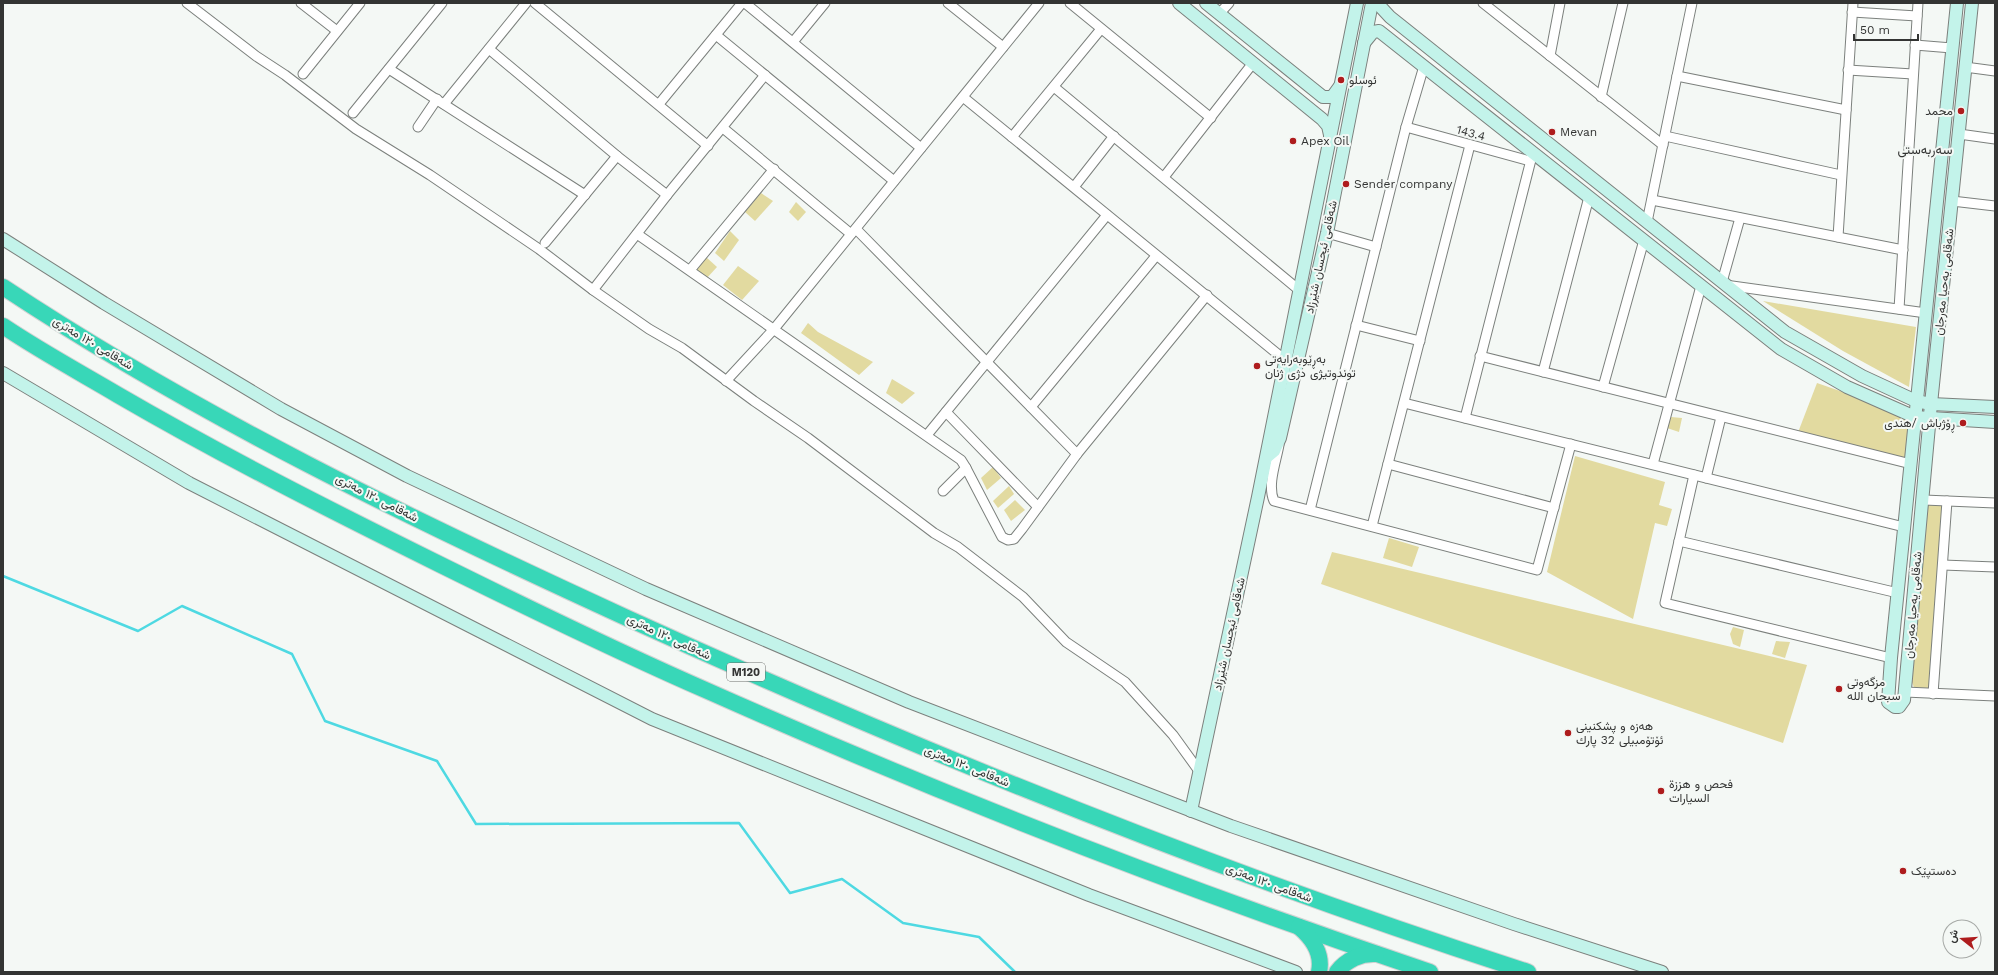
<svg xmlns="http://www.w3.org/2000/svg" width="1998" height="975" font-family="'Work Sans',Vazirmatn,sans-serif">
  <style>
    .green { fill: #e2daa0 }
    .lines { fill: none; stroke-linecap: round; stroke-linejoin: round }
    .stream { stroke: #4ed9e2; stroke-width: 2.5 }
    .street-casing { stroke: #7c807d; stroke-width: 11 }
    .secondary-casing { stroke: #7c807d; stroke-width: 14 }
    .highway-casing { stroke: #d2d2d2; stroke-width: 18 }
    .street { stroke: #fff; stroke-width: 9 }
    .secondary { stroke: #c3f3ea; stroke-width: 12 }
    .highway { stroke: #38d7b8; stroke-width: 16 }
    .poi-dot { fill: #ae1c1d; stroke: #f4f8f5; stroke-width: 1.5 }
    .labels { text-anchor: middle; stroke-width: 4; stroke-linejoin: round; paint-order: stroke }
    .shield { fill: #f4f8f5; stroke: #6d6f6d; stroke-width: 1 }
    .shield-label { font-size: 11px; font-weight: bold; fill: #333433 }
    .poi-label { font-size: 12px; fill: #333433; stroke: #f4f8f5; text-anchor: start }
    .street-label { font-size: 12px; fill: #333433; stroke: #f4f8f5 }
    .neighbourhood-label { font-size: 13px; fill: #333433; stroke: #f4f8f5 }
  </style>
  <rect width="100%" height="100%" fill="#f4f8f5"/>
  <g class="green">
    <path d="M761 193 773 201 755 221 745 212Z"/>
    <path d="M796 202 806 212 798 221 789 212Z"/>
    <path d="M730 231 739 240 724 261 715 253Z"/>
    <path d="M706 257 717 267 706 279 696 270Z"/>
    <path d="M738 266 759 281 742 300 723 285Z"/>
    <path d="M1763 301 1916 327 1909 387 1843 351Z"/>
    <path d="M808 323 818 332 873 362 859 375 801 333Z"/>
    <path d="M892 379 915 393 902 404 886 393Z"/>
    <path d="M1817 383 1915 417 1911 464 1797 435Z"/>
    <path d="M1671 417 1682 418 1679 432 1667 428Z"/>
    <path d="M1575 456 1665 482 1659 505 1672 509 1667 526 1655 523 1633 619 1547 572Z"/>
    <path d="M993 467 1001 478 987 490 981 478Z"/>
    <path d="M1009 486 1014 494 998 508 993 501Z"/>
    <path d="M1015 500 1025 510 1011 521 1004 510Z"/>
    <path d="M1924 500 1947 501 1933 694 1916 693 1912 682 1915 580Z"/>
    <path d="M1389 538 1419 547 1412 567 1383 558Z"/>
    <path d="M1332 552 1807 665 1783 743 1321 584Z"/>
    <path d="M1733 627 1744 630 1740 647 1733 644 1730 634Z"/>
    <path d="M1776 641 1790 642 1785 658 1772 654Z"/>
  </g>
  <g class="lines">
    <path class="stream" d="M3 576 138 631 182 606 292 654 325 721 437 761 476 824 739 823 790 893 842 879 903 923 979 937 1015 972"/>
    <defs>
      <g id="street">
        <path d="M187 3 256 56 285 75 356 129 430 175 539 249 593 290 649 329 682 348 754 401 808 438 934 533 958 547 1023 597 1066 642 1125 682 1173 735 1199 771"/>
        <path d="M301 3 337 31"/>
        <path d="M535 3 708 146"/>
        <path d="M745 3 921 148"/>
        <path d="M948 3 1003 47"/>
        <path d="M1070 3 1211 118"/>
        <path d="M1483 3 1663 145"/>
        <path d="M1852 12 1917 16"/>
        <path d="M1219 14 1229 3"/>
        <path d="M716 35 894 181"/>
        <path d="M793 42 825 3"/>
        <path d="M1915 45 1952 48"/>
        <path d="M489 49 617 156 667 195"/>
        <path d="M1550 56 1560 3"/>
        <path d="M1965 67 1995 71"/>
        <path d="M389 69 585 195"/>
        <path d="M1848 70 1913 74"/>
        <path d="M303 74 360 3"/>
        <path d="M1677 76 1846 110"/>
        <path d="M1054 87 1299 290"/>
        <path d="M963 97 1285 360"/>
        <path d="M1601 97 1623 3"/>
        <path d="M444 104 526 3"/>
        <path d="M659 104 742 3"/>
        <path d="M353 113 442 3"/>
        <path d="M418 127 437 99"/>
        <path d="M1406 127 1530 161"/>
        <path d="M723 128 851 234"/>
        <path d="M1959 134 1995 139"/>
        <path d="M1665 136 1841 175"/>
        <path d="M1012 137 1101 29"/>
        <path d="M1164 177 1253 63"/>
        <path d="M1074 187 1114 136"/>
        <path d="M1652 200 1903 250"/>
        <path d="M1952 201 1995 206"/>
        <path d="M1647 222 1692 3"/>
        <path d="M856 229 1077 454"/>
        <path d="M1327 233 1376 247"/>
        <path d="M637 234 961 460 966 468 1002 537 1008 540 1014 539 1022 529 1077 454 1207 295"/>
        <path d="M1838 237 1853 3"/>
        <path d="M545 243 617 156"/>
        <path d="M690 270 774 169"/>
        <path d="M1722 282 1740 218"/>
        <path d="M1725 285 1926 313"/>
        <path d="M593 290 667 195 765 75"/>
        <path d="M1899 309 1918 3"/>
        <path d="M1356 325 1420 341"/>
        <path d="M1480 356 1911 464"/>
        <path d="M1543 372 1589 197"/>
        <path d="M726 381 774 329 1039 3"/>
        <path d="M1603 387 1644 240"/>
        <path d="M1404 403 1904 527"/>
        <path d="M1031 407 1156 256"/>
        <path d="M946 412 1038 507"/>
        <path d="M1465 418 1533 152"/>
        <path d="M927 435 1107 215"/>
        <path d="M1279 445C1276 462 1267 485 1274 501L1537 570 1571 444"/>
        <path d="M1388 464 1554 508"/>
        <path d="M1653 464 1701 286"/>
        <path d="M1694 475 1665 603 1891 658"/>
        <path d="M1706 478 1721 417"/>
        <path d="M943 491 966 468"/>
        <path d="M1924 500 1995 503"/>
        <path d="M1310 510 1406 127 1424 66"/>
        <path d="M1372 526 1470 145"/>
        <path d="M1679 541 1898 593"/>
        <path d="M1943 565 1995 567"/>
        <path d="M1905 692 1995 696"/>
        <path d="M1933 694 1947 501"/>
      </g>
      <g id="secondary">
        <path d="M1179 3 1322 119 1328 126 1330 135"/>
        <path d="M1206 3 1323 97H1332L1340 86"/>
        <path d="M1377 3 1390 17 1785 332 1862 376 1916 401 1931 404 1995 407"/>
        <path d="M1957 3 1891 658 1888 702 1895 707H1899L1904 700 1931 404 1972 3"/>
        <path d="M1364 43 1373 32 1379 31 1781 349 1847 387 1915 417 1995 422"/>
        <path d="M3 239 104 303 281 409 407 476 646 589 909 702 1231 826 1514 924 1662 972"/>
        <path d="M3 373 189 483 652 719 1089 895 1296 972"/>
        <path d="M1268 456 1274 451 1280 438 1327 233 1372 3"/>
        <path d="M1191 811 1258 497 1357 3"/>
      </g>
      <g id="highway">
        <path d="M3 287C199 417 413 520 627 618 921 752 1220 873 1528 972"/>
        <path d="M3 326C40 351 79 372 118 395 223 456 330 510 439 564 528 608 618 652 710 692 944 796 1186 890 1430 972"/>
        <path d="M1299 927C1312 938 1323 954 1319 972"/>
        <path d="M1337 972C1346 960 1361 953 1376 954"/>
      </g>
    </defs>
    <use href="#street" class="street-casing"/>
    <use href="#secondary" class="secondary-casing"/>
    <use href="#highway" class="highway-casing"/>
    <use href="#street" class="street"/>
    <use href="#secondary" class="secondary"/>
    <use href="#highway" class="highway"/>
  </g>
  <g class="poi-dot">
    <circle cx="1341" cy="80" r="4"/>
    <circle cx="1961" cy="111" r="4"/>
    <circle cx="1552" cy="132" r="4"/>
    <circle cx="1293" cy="141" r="4"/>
    <circle cx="1346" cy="184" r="4"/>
    <circle cx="1257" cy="366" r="4"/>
    <circle cx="1963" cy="423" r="4"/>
    <circle cx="1839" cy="689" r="4"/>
    <circle cx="1568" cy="733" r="4"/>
    <circle cx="1661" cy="791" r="4"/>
    <circle cx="1903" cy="871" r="4"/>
  </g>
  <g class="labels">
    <rect class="shield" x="727" y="663" width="38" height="18" rx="3"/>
    <g class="shield-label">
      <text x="746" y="676">M120</text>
    </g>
    <g class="poi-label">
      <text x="1349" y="84">ئوسلو</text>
      <text x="1953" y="115" text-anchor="end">محمد</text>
      <text x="1560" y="136">Mevan</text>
      <text x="1301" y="145">Apex Oil</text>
      <text x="1354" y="188">Sender company</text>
      <text x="1265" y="363">بەڕێوبەرایەتی<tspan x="1265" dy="14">توندوتیژی دژی ژنان</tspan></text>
      <text x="1955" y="427" text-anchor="end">ڕۆژباش /ھندی</text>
      <text x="1847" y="686">مزگەوتی<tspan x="1847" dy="14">سبحان اللە</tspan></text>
      <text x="1576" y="730">هه‌زه‌ و پشكنینی<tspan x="1576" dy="14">ئۆتۆمبیلی 32 پارك</tspan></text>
      <text x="1669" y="788">فحص و هززة<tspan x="1669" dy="14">السيارات</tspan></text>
      <text x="1911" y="875">دەستپێک</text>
    </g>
    <g class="street-label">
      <text transform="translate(1471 133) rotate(15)" y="4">143.4</text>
      <text transform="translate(1321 257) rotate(-78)" y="4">شەقامی ئیحسان شێرزاد</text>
      <text transform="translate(1944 282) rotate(-84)" y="4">شەقامی یەحیا مەرجان</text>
      <text transform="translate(93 343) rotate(31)" y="4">شەقامی ١٢٠ مەتری</text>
      <text transform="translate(377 498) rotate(27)" y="4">شەقامی ١٢٠ مەتری</text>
      <text transform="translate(1913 605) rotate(-85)" y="4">شەقامی یەحیا مەرجان</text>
      <text transform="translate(1229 634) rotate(-78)" y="4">شەقامی ئیحسان شێرزاد</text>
      <text transform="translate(669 637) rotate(25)" y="4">شەقامی ١٢٠ مەتری</text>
      <text transform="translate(967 766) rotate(22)" y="4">شەقامی ١٢٠ مەتری</text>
      <text transform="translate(1269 883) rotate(20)" y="4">شەقامی ١٢٠ مەتری</text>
    </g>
    <g class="neighbourhood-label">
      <text x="1925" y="154">سه‌ربه‌ستی</text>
    </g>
  </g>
  <rect width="1998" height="975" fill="none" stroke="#333433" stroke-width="8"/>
  <g transform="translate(1962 939) rotate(287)"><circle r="19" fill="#f4f8f5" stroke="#a7aaa7"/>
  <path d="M0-3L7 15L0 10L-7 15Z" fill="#ae1c1d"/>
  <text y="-6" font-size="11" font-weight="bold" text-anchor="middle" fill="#333433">ش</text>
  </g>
  <path d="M1854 34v6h64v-6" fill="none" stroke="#333433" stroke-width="2"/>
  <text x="1860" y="34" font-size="12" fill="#333433" stroke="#f4f8f5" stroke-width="3" paint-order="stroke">50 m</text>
</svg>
